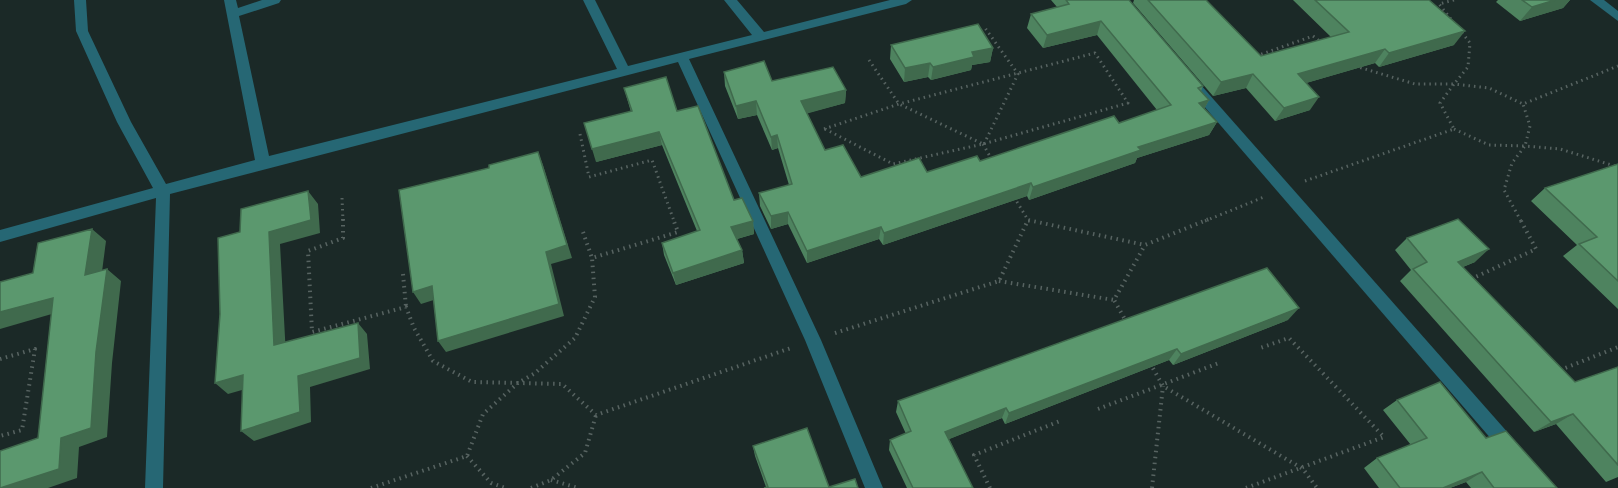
<svg xmlns="http://www.w3.org/2000/svg" width="1618" height="488" font-family="Poppins,sans-serif">
  <style>
    .lines { fill: none; stroke-linecap: round; stroke-linejoin: round }
    .path-far1 { stroke: #576361; stroke-width: 3; stroke-dasharray: 1.5 4; stroke-linecap: butt }
    .path { stroke: #576361; stroke-width: 4; stroke-dasharray: 1.5 4.5; stroke-linecap: butt }
    .street { fill: #266774; fill-rule: evenodd }
    .wall { fill: #4e835f }
    .shaded-wall { fill: #406a4d }
    .building { fill: #5b986e; stroke: #406a4d; stroke-width: 1.5 }
  </style>
  <rect width="100%" height="100%" fill="#1b2927"/>
  <g class="lines">
    <g class="path-far1">
      <path d="M1454 0 1439 4 1454 23"/>
      <path d="M1256 56 1313 36 1322 43"/>
      <path d="M1355 66 1415 84H1454L1468 67 1470 43 1461 31"/>
      <path d="M824 129 899 104 1095 53 1128 103 983 144"/>
      <path d="M825 129 893 164 983 144 899 104 869 60"/>
      <path d="M1454 129 1489 145 1525 146 1530 126 1523 104"/>
      <path d="M580 134 589 177 652 160 674 221"/>
      <path d="M983 144 992 160"/>
      <path d="M984 144 1018 74 985 28"/>
      <path d="M1305 181 1454 129 1440 103 1454 84 1489 88 1523 104 1618 66"/>
      <path d="M1014 197 1028 220"/>
      <path d="M342 198 343 221"/>
      <path d="M1028 221H1032"/>
      <path d="M1205 221 1264 197"/>
      <path d="M1521 221 1504 190 1512 163 1525 146 1560 149 1618 167"/>
    </g>
    <g class="path">
      <path d="M343 219V238L308 251 312 332 406 307 414 328 433 361 472 382 518 383 535 373 575 338 595 297 592 258 678 232 673 219"/>
      <path d="M583 232 592 258"/>
      <path d="M403 274 406 307"/>
      <path d="M1471 279 1536 249 1520 219"/>
      <path d="M999 281 1114 300"/>
      <path d="M1127 323 1114 300 1145 245"/>
      <path d="M835 333 999 281 1028 220 1145 245 1209 219"/>
      <path d="M0 359 35 349 22 430 0 436"/>
      <path d="M1150 363 1163 386 1303 469 1317 488"/>
      <path d="M1560 370 1618 347"/>
      <path d="M1098 409 1219 363"/>
      <path d="M467 456 491 483 505 488"/>
      <path d="M551 480 578 488"/>
      <path d="M371 488 467 456 483 414 518 383 562 384 596 415 791 348"/>
      <path d="M531 488 551 480 585 453 596 415"/>
      <path d="M990 488 974 455 1060 421"/>
      <path d="M1152 488 1163 386"/>
      <path d="M1246 488 1384 437 1289 338 1260 348"/>
    </g>
    <g class="street">
      <path d="M74 0H86L88 31 131 122 166 184 255 160 224 0H236L238 8 262 0H281L279 3 239 16 269 156 617 69 583 0H595L628 66 752 35 724 0H737L764 32 890 0H912L906 4 689 59 821 340 883 488H865L805 340 678 62 170 194 163 488H145L156 198 0 242V230L153 188 117 122 76 31Z"/>
      <path d="M1590 0H1604L1618 11V21Z"/>
      <path d="M1195 82 1200 84 1517 443 1520 449 1517 455 1511 457 1505 455 1190 90 1188 87 1190 84Z"/>
    </g>
  </g>
  <g class="wall">
    <path d="M1051 0H1129L1203 86 1201 91 1209 100 1204 109 1217 122 1209 135 1137 158 1135 163 1029 200 1027 196 883 245 879 239 807 263 788 224 771 229 760 206 759 193 789 185 778 148 772 150 757 115 738 119 725 86 724 72 772 81 846 90 845 103 807 113 825 150 861 177 927 172 980 161 1119 123 1157 110 1097 35 1043 48 1027 28 1031 14 1057 7Z"/>
    <path d="M1134 0H1206L1261 56 1331 37 1293 0H1429L1454 45 1379 67 1375 63 1306 83 1310 110 1275 121 1246 88 1213 96 1133 3Z"/>
    <path d="M1498 0H1570L1563 8 1520 21 1496 2Z"/>
    <path d="M891 45 993 48 990 62 972 65 971 70 931 80 928 77 904 82 890 59Z"/>
    <path d="M624 88 677 111 734 200 753 221 754 234 737 239 742 250 744 263 676 285 664 255 662 243 697 231 662 145 596 162 631 112Z"/>
    <path d="M1618 164V309L1563 256 1577 245 1531 201 1545 188Z"/>
    <path d="M1407 238 1475 262 1463 267 1575 382 1618 367V477L1606 482 1556 424 1534 432 1400 281 1411 270 1395 250Z"/>
    <path d="M1288 320 1173 365 1169 360 1005 424 1002 418 949 439 973 488H907L889 450 890 440 906 434 896 412 898 401Z"/>
    <path d="M1397 400 1486 438 1557 488H1471L1466 482 1450 488H1379L1364 468 1377 458 1411 445 1383 410Z"/>
    <path d="M753 446 829 487H766L755 456Z"/>
  </g>
  <g class="shaded-wall">
    <path d="M1555 0H1570L1563 8 1520 21 1532 7Z"/>
    <path d="M1101 21 1097 35 1043 48 1047 35Z"/>
    <path d="M1465 31 1454 45 1379 67 1389 53Z"/>
    <path d="M993 48 990 62 972 65 971 70 931 80 933 67 972 52Z"/>
    <path d="M1385 49 1375 63 1289 88 1298 74Z"/>
    <path d="M930 63 928 77 904 82 905 68Z"/>
    <path d="M1253 74 1246 88 1213 96 1221 82Z"/>
    <path d="M846 90 845 103 802 115 801 101Z"/>
    <path d="M1319 97 1310 110 1275 121 1284 108Z"/>
    <path d="M1209 100 1202 113 1199 103Z"/>
    <path d="M756 101 757 115 738 119 736 106Z"/>
    <path d="M1217 122 1209 135 1137 158 1135 163 1029 200 1033 187 1138 147Z"/>
    <path d="M659 132 662 145 596 162 592 149Z"/>
    <path d="M777 135 778 148 772 150 771 137Z"/>
    <path d="M538 152 543 165 572 258 551 264 564 316 446 352 438 341Z"/>
    <path d="M1031 183 1027 196 883 245 884 233Z"/>
    <path d="M308 191 318 204 320 233 280 244 286 356 274 345 269 232Z"/>
    <path d="M788 212V224L771 229V216Z"/>
    <path d="M753 221 754 234 733 240 731 227Z"/>
    <path d="M881 227 879 239 807 263V251Z"/>
    <path d="M92 229 106 241 100 287 85 275Z"/>
    <path d="M1489 249 1475 262 1445 274 1458 262Z"/>
    <path d="M742 250 744 263 676 285 673 273Z"/>
    <path d="M107 269 121 281 112 363 107 437 79 447 77 478 48 488H1L61 438 96 352Z"/>
    <path d="M432 286 440 298 421 304 413 292Z"/>
    <path d="M53 298 69 309 0 329V312Z"/>
    <path d="M1299 308 1288 320 1173 365 1181 354Z"/>
    <path d="M358 323 367 334 370 369 310 387 311 422 254 441 241 431 298 376Z"/>
    <path d="M1177 349 1169 360 1005 424 1009 413Z"/>
    <path d="M243 375 256 386 228 394 215 383Z"/>
    <path d="M1006 408 1002 418 942 442 945 432Z"/>
    <path d="M1573 414 1556 424 1534 432 1551 422Z"/>
    <path d="M1482 472 1466 482 1450 488H1443Z"/>
  </g>
  <g class="building">
    <path d="M1066 0H1129L1203 86 1198 88 1209 100 1199 103 1217 122 1138 147 1141 150 1033 187 1031 183 884 233 881 227 807 251 788 212 771 216 759 193 792 184 777 135 771 137 756 101 736 106 724 72 764 61 772 81 833 67 846 90 801 101 825 150 843 145 861 177 919 158 927 172 977 156 980 161 1114 116 1119 123 1171 105 1101 21 1047 35 1031 14 1069 4Z"/>
    <path d="M1148 0H1206L1261 56 1349 32 1315 0H1429L1465 31 1389 53 1385 49 1298 74 1319 97 1284 108 1253 74 1221 82Z"/>
    <path d="M1522 0H1555L1532 7Z"/>
    <path d="M978 24 993 48 972 52 974 57 933 67 930 63 905 68 891 45Z"/>
    <path d="M666 77 677 111 698 106 734 200 742 198 753 221 731 227 742 250 673 273 662 243 700 230 659 132 592 149 584 123 632 111 624 88Z"/>
    <path d="M538 152 567 245 546 252 559 304 438 341 432 286 413 292 399 190 489 168V165Z"/>
    <path d="M1618 164V281L1579 244 1597 237 1545 188Z"/>
    <path d="M308 191 311 220 269 232 274 345 358 323 360 358 298 376 300 412 241 431 243 375 215 383 220 314 218 238 240 232 241 209Z"/>
    <path d="M1458 219 1489 249 1458 262 1575 382 1618 367V465L1573 414 1551 422 1413 269 1427 262 1407 238Z"/>
    <path d="M92 229 85 275 107 269 96 352 91 428 61 438 59 469 0 488V451L38 438 53 298 0 312V282L33 273 38 243Z"/>
    <path d="M1267 268 1299 308 1181 354 1177 349 1009 413 1006 408 945 432 973 488H913L890 440 911 431 898 401Z"/>
    <path d="M1440 382 1486 438 1506 431 1557 488H1494L1482 472 1443 488H1400L1377 458 1427 438 1397 400Z"/>
    <path d="M807 428 829 487 855 479 858 488H764L768 487 753 446Z"/>
  </g>
</svg>
